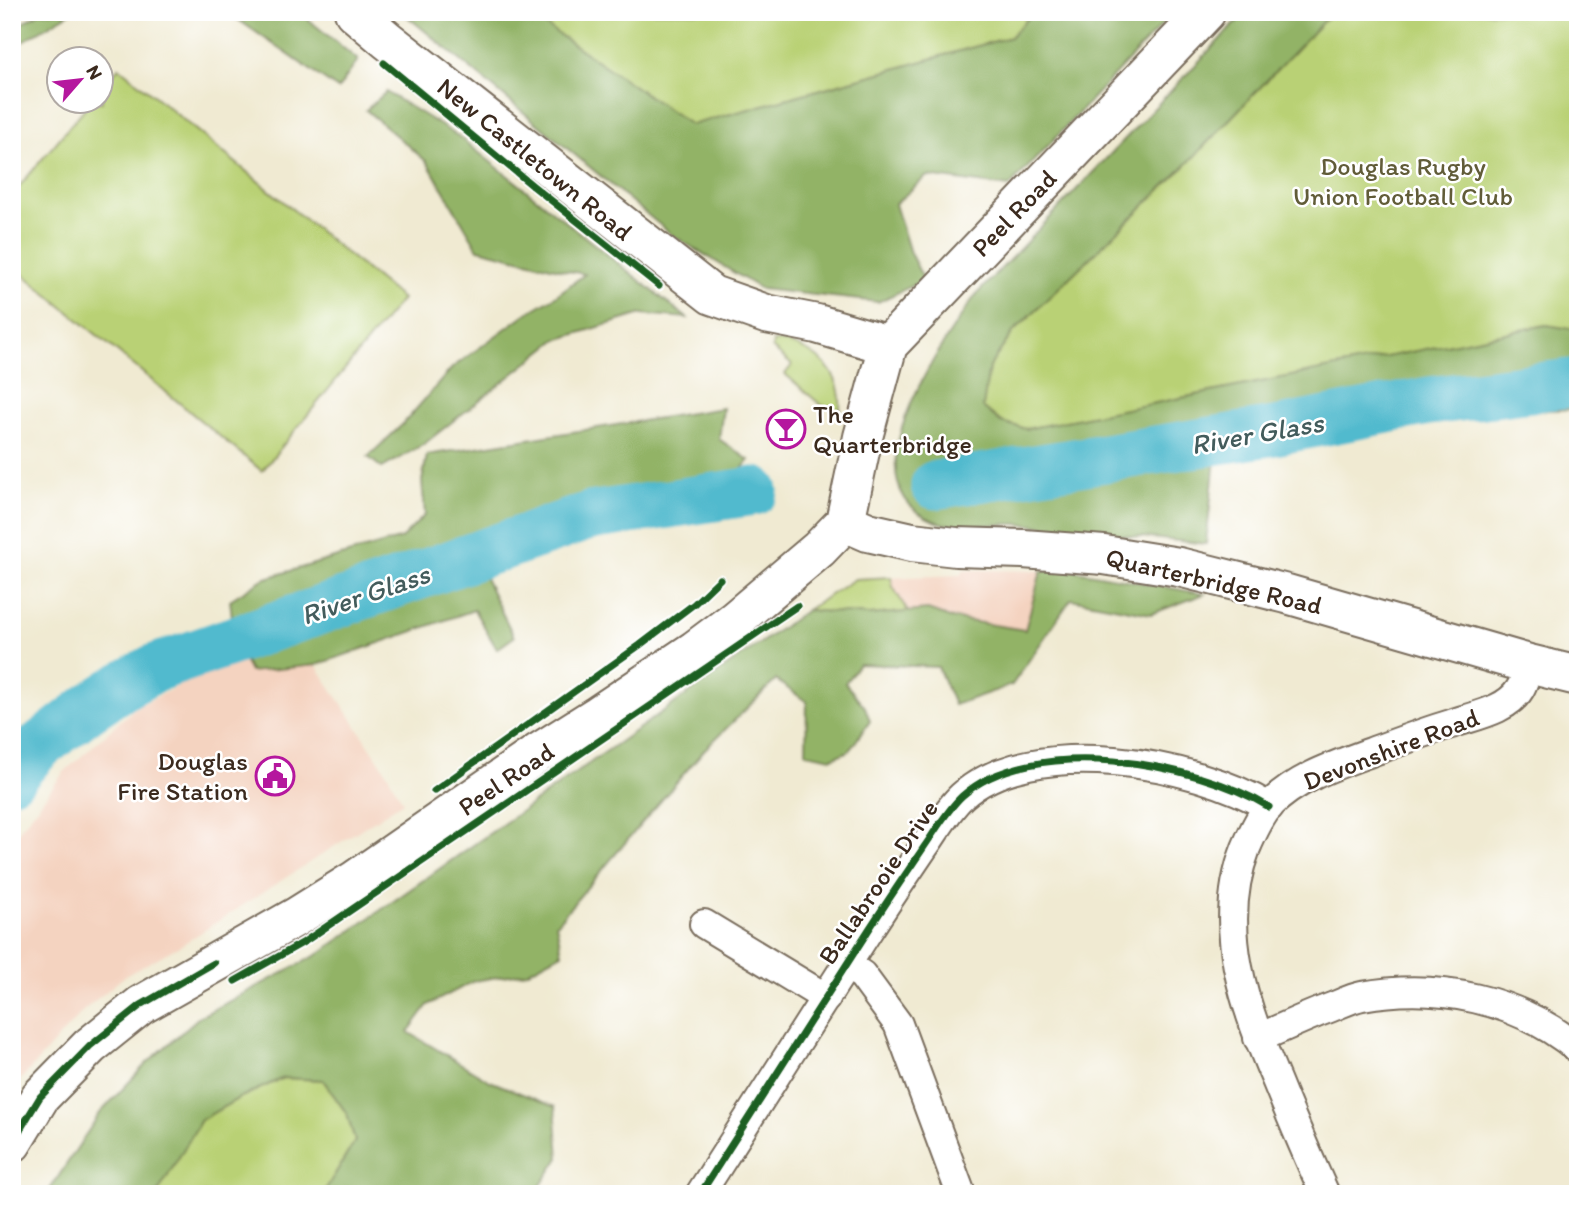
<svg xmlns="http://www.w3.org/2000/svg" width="1590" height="1206" font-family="Itim,sans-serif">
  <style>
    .built { fill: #f4d3c0 }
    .green { fill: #b9d175; stroke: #7a7e4a; stroke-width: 2 }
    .forest { fill: #92b366; stroke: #666e42; stroke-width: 2 }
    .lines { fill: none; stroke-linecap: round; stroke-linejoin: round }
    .river { stroke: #51bace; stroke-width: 49 }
    .minor-casing { stroke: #7a6d5d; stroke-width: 32 }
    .highway-casing { stroke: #7a6d5d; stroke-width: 42 }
    .minor { stroke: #fff; stroke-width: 28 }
    .highway { stroke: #fff; stroke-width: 38 }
    .cycleway-casing { stroke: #fff; stroke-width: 11 }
    .cycleway { stroke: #1b5e20; stroke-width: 7 }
    .labels { text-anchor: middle; stroke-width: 5; stroke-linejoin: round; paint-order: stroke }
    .street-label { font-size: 26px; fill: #3b2a1e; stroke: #fff }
    .park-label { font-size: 26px; fill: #615c38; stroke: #fff }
    .poi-label { font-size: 26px; fill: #3b2a1e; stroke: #fff; text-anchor: start }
    .water-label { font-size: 28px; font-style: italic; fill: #435c5c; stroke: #fff }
  </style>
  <rect width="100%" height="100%" fill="#fff"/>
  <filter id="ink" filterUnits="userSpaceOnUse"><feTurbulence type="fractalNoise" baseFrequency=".0143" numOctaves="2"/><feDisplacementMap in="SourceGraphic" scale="14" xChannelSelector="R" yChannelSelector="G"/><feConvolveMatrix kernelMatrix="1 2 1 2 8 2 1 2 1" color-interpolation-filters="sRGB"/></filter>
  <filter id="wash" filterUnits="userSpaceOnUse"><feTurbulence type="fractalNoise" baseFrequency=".00686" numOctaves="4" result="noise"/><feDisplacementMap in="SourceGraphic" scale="28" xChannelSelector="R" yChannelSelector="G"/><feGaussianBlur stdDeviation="1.57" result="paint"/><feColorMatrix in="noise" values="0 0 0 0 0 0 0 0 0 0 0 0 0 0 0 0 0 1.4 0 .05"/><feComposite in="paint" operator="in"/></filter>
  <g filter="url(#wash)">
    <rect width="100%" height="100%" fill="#f0ead2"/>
    <g class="built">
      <path d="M963 570 1041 571 1026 630 950 618 928 610 869 615 807 610 855 579 961 575Z"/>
      <path d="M241 655 250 672 316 665 383 766 403 802 183 944 125 976 84 1010 12 1089V840L64 772 136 707Z"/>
    </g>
    <g class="green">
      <path d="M526 12H1033L1011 37 691 125Z"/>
      <path d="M1332 12H1578V330L1546 325 1026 429 1001 422 982 407 989 367 1014 331 1185 166Z"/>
      <path d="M119 67 402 299 262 471 12 265V195L90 102H102V88Z"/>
      <path d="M780 341C815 349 843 370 840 410L821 405 785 374 792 365 772 348 773 342Z"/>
      <path d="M891 577 893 587 908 612 869 615 807 610 855 579Z"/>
      <path d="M283 1078 323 1080 347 1114 355 1141 323 1194H157L201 1120 241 1097Z"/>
    </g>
    <g class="forest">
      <path d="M41 12H71L12 48V29Z"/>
      <path d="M227 12H299L358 60 338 89Z"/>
      <path d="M402 12H526L691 125 1010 37 1033 12H1174L1009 187 927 176 895 204 910 253 924 280 878 302 761 289 672 235Z"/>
      <path d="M1246 12H1332L1185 166 1014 331 989 367 983 407 1001 422 1026 429 1546 325 1578 330V409L1271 419 1215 459 1206 544C1164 539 1122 535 1079 531 1058 528 1037 525 1016 524 989 523 957 531 932 520 843 481 942 344 975 296Z"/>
      <path d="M386 92 458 136 687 318 642 314 556 340 424 444 382 468 368 457 404 423 452 368 524 315 554 297 585 274 563 270 478 249 427 162 366 110Z"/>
      <path d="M723 408 719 439 749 460 731 483 579 505 232 617 230 600 263 579 402 538 425 515 422 481 427 455Z"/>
      <path d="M1061 568 1204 594 1151 614 1071 599 1012 685 954 705 938 667 859 664 845 683 865 707 870 721 849 751 832 758 806 753 807 702 776 680 704 750 556 924 562 953 527 972 474 981 428 1005 408 1032 490 1081 555 1107 559 1158 535 1194H323L355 1141 347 1114 323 1080 283 1078 241 1097 201 1120 157 1194H47L100 1113 146 1064 199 1017 317 955 807 610 869 615 928 610 950 618 1025 630 1041 571Z"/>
      <path d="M483 574 514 637 497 649 474 610 316 665 250 672 241 655Z"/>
    </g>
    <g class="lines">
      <g class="river">
        <path d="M935 485 1275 431 1429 401 1578 382"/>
        <path d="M12 777 38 747 89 708 119 688 155 668 589 516 754 491"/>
      </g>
    </g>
  </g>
  <g filter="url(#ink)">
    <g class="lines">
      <defs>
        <g id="minor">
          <path d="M704 924 826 998"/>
          <path d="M847 965 862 975 898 1024 961 1194"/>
          <path d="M1258 1038C1283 1028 1307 1016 1332 1007 1342 1003 1352 998 1362 996 1437 982 1519 999 1578 1049"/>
          <path d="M700 1194C756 1106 812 1019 868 931 886 903 905 875 924 847 936 830 947 810 962 796 1032 733 1195 762 1269 807"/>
          <path d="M1325 1194C1308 1157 1292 1119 1277 1082 1245 1007 1215 928 1246 848 1252 834 1259 818 1269 806 1296 778 1336 765 1371 752 1398 742 1424 732 1451 724 1473 716 1507 711 1520 689 1525 681 1526 672 1529 664"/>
        </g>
        <g id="highway">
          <path d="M354 12 387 40 712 295 766 314 817 324 888 345"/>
          <path d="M845 522 868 532 912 542 956 547 1023 549 1104 555 1179 567 1287 594 1529 664 1578 676"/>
          <path d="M12 1143 40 1097 90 1046 141 1005 296 917 355 880 538 753 598 715 695 650 735 620 819 549 845 522 863 437 888 345 1206 12"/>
        </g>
      </defs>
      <use href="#minor" class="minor-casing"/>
      <use href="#highway" class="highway-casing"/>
      <use href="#minor" class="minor"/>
      <use href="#highway" class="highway"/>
      <defs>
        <g id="cycleway">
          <path d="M384 63 533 186 659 286"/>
          <path d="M434 791 640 645 694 604 720 579"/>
          <path d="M235 981 304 942 797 606"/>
          <path d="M12 1143 40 1097 90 1046 141 1005 214 963"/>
          <path d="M700 1194C756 1106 812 1019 868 931 886 903 905 875 924 847 936 830 947 810 962 796 1032 733 1195 762 1269 807"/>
        </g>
      </defs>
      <use href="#cycleway" class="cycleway-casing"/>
      <use href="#cycleway" class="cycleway"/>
    </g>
  </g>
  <defs>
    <symbol id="bar-ring" viewBox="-11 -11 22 22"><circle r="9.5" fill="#fff" stroke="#b5179e" stroke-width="1.5"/><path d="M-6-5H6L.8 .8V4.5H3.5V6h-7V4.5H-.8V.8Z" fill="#b5179e"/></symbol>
    <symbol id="civic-ring" viewBox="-11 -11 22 22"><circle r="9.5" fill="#fff" stroke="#b5179e" stroke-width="1.5"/><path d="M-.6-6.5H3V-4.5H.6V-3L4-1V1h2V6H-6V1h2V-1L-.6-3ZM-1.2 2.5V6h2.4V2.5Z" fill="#b5179e"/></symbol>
  </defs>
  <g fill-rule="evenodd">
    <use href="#bar-ring" x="764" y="407" width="44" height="44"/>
    <use href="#civic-ring" x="253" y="754" width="44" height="44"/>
  </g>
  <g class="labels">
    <g class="street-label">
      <text transform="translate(535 159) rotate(39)" y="9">New Castletown Road</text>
      <text transform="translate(1014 213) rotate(-46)" y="9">Peel Road</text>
      <text transform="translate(1214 581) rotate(13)" y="9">Quarterbridge Road</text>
      <text transform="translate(1391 749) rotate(-21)" y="9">Devonshire Road</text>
      <text transform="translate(506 779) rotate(-34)" y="9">Peel Road</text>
      <text transform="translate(878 882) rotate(-56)" y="9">Ballabrooie Drive</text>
    </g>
    <g class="park-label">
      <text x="1403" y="175">Douglas Rugby<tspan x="1403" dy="30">Union Football Club</tspan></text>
    </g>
    <g class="poi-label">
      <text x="813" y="423">The<tspan x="813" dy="30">Quarterbridge</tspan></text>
      <text x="248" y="770" text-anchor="end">Douglas<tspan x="248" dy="30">Fire Station</tspan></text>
    </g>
    <g class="water-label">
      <text transform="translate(1257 433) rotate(-10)" y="10">River Glass</text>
      <text transform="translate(365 594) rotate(-19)" y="10">River Glass</text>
    </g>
  </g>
  <rect width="1590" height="1206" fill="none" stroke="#fff" stroke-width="42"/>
  <g transform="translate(80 80) rotate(62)"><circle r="33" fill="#ffffff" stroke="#b1aaa5" stroke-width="2"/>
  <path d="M0-5L12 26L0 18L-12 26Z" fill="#b5179e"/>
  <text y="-10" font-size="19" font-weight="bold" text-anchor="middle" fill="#3b2a1e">N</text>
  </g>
</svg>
